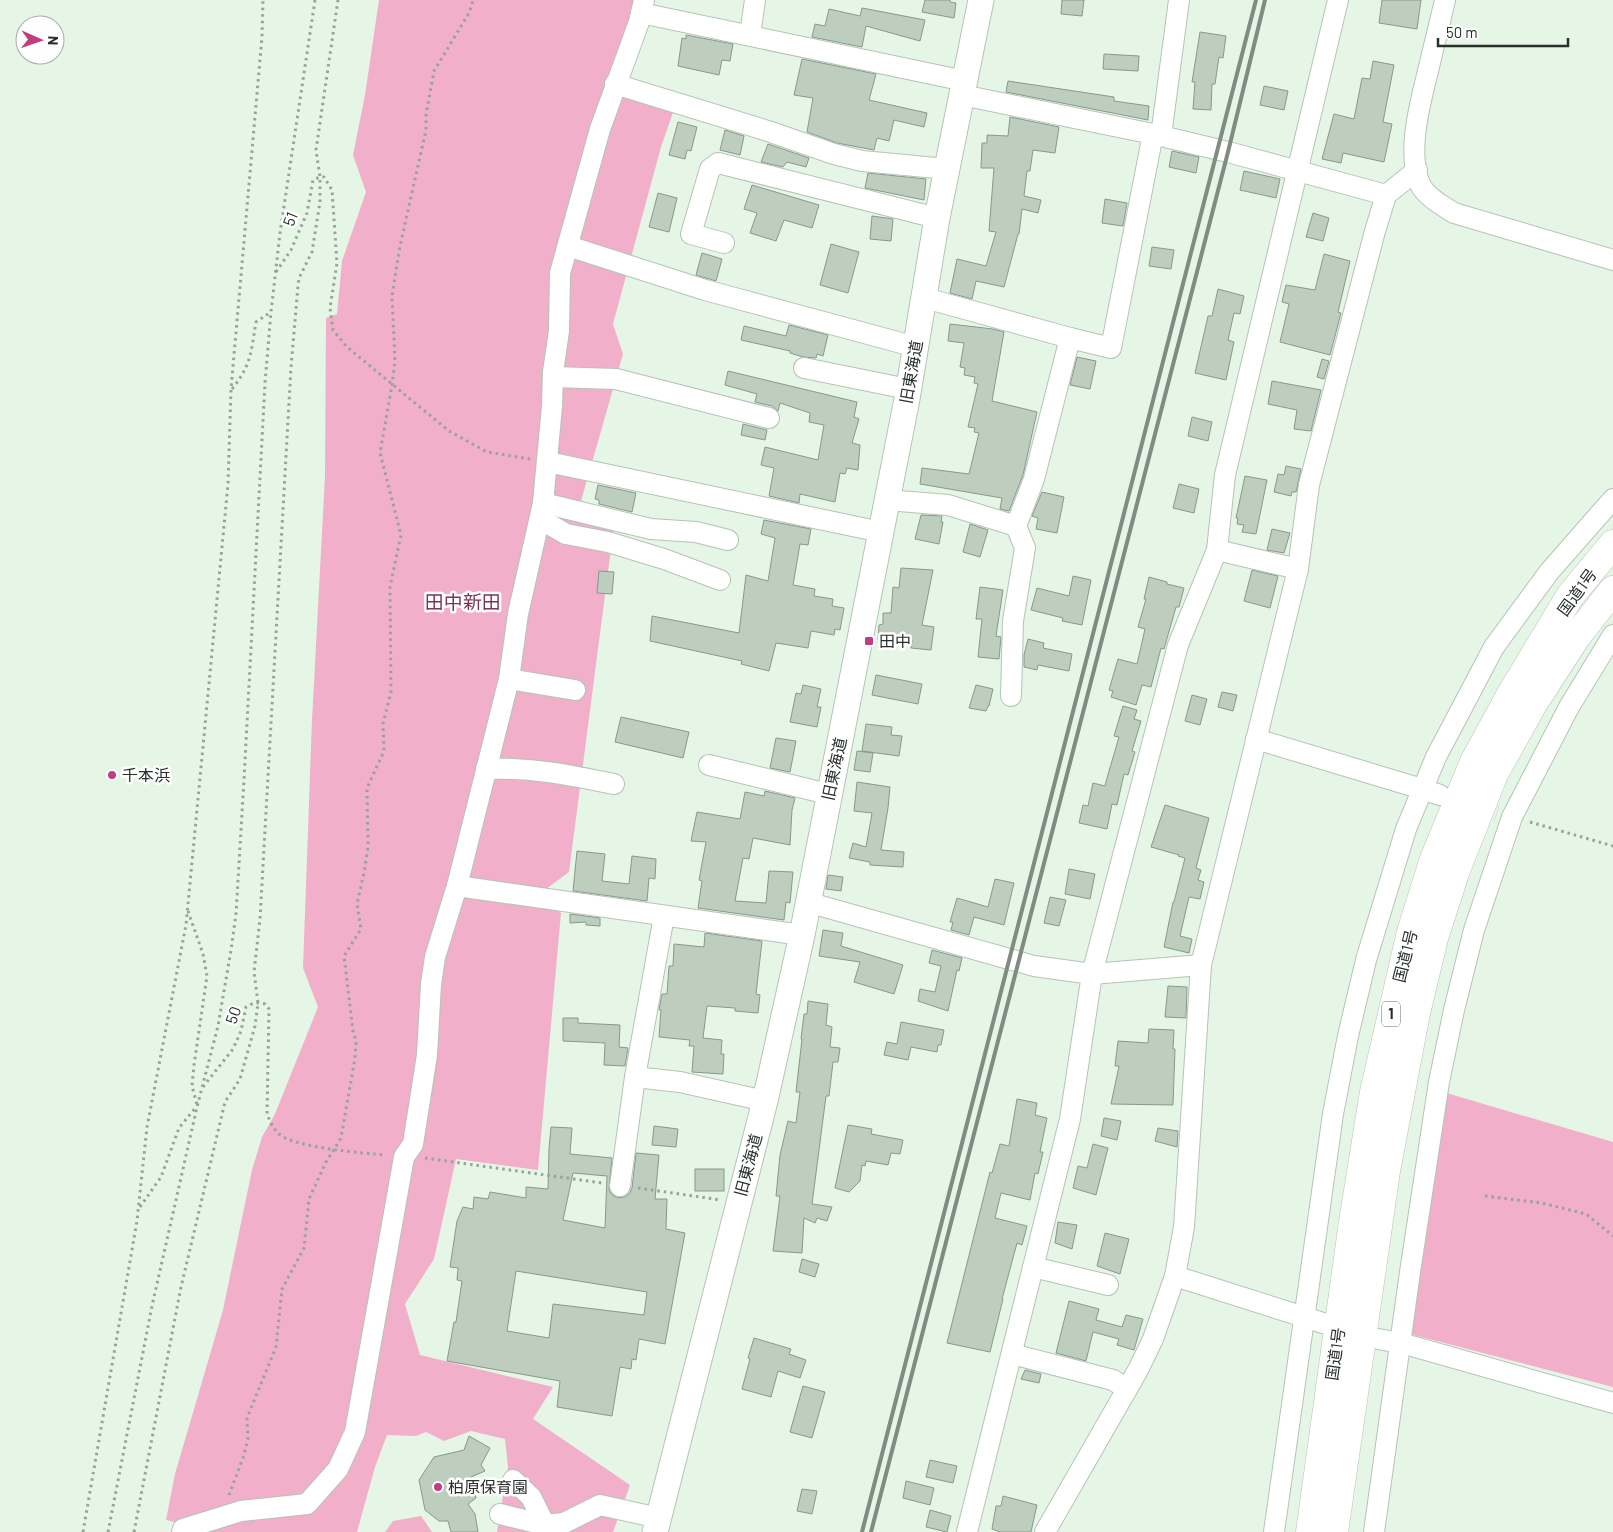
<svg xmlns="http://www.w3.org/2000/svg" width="1613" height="1532" font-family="Barlow,'Noto Sans JP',sans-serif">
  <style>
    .green { fill: #f2afca }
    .building { fill: #bdcdbe; stroke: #88988a; fill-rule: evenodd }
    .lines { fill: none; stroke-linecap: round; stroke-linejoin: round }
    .minor-tunnel { stroke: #bfcec1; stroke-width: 20; stroke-dasharray: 20 10; stroke-linecap: butt }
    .minor-casing { stroke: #b4c4b6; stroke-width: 22 }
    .major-casing { stroke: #b4c4b6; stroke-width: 27 }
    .highway-casing { stroke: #b4c4b6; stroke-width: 29 }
    .path { stroke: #96a398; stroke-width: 3; stroke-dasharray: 2.5 4; stroke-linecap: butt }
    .minor { stroke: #fff; stroke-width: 20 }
    .major { stroke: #fff; stroke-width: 25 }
    .highway { stroke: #fff; stroke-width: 28 }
    .rail { stroke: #808b81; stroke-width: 4 }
    .poi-dot { fill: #c13c80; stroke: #fefefe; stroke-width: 2 }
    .labels { text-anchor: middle; stroke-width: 5; stroke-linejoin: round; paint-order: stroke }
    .shield { fill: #fefefe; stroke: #696d6a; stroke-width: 1 }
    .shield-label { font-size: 15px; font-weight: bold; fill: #292f2a }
    .street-label { font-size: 16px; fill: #292f2a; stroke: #fefefe }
    .poi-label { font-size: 16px; fill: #292f2a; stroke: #fefefe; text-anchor: start }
    .quarter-label { font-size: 19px; fill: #793655; stroke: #fefefe }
  </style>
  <rect width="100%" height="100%" fill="#e5f6e7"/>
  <g class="green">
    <path d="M379 0H637L630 28V79L679 95 661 147 613 324 623 354 581 501 615 518 569 872 538 895 561 913 538 1170 456 1159 434 1259 405 1304 420 1355 553 1387 533 1419 630 1485 613 1532H497L508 1467 505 1439 471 1431 444 1441 426 1432 416 1436 387 1435 375 1467 357 1532H193L179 1523 166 1520 175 1474 223 1310 252 1170 262 1137 275 1114 318 1007 303 968 312 720 325 476 326 318 337 314 342 261 366 192 353 155 365 95Z"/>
    <path d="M1443 1092 1613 1142V1387L1410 1334Z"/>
    <path d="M421 1516 432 1532H385L393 1521Z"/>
  </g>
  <g class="building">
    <path d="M925 0H950V2L956 3 954 18 922 12Z"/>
    <path d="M1062 0H1084L1082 16 1061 14Z"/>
    <path d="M1382 0H1421L1417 29 1379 23Z"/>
    <path d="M862 8 925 20 920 41 866 26 862 47 812 37 815 24 825 26 829 9 860 16Z"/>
    <path d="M1200 32 1226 36 1223 58 1219 57 1215 84H1212L1211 110 1193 109 1195 82H1192Z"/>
    <path d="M686 35 733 44 730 61 722 60 719 75 678 66 682 38 686 39Z"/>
    <path d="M1104 54 1139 56 1138 71 1103 69Z"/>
    <path d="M802 59 876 74 869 100 927 113 924 127 894 120 889 141 877 138 874 150 837 143 807 132 813 98 794 95Z"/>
    <path d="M1373 61 1394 65 1383 122 1392 124 1384 162 1343 153 1341 163 1322 159 1334 114 1354 119 1362 78 1370 79Z"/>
    <path d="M1008 81 1114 97V101L1149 106 1148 120 1006 92Z"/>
    <path d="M1264 86 1288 91 1284 110 1260 105Z"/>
    <path d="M1010 117 1059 127 1055 153 1033 150 1030 171H1027L1024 196 1041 200 1038 213 1022 209 1019 234H1018L1004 287 976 281 972 299 950 293 957 259 986 266 996 232 989 231 994 168H981L982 143H987V135L1008 136Z"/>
    <path d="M678 122 697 127 691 151 687 150 685 159 669 155Z"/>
    <path d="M725 130 744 136 740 155 720 150Z"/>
    <path d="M768 144 809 158 806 167 787 162 783 167 761 162Z"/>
    <path d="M1172 151 1199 157 1196 173 1169 167Z"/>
    <path d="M1244 171 1280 179 1276 198 1240 190Z"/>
    <path d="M868 173 926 179 924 200 865 188Z"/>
    <path d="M752 185 819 205 812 228 784 220 776 241 750 233 757 213 744 209Z"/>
    <path d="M658 193 677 198 669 232 649 227Z"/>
    <path d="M1105 199 1127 203 1123 226 1102 223Z"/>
    <path d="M1313 213 1329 218 1323 241 1306 237Z"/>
    <path d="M872 216 893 219 891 241 870 239Z"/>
    <path d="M831 244 859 252 848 293 820 285Z"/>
    <path d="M1152 247 1174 250 1171 269 1149 266Z"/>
    <path d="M702 253 722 259 716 281 696 275Z"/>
    <path d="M1324 254 1350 261 1338 312 1341 313 1330 355 1280 342 1289 304 1282 302 1286 285 1315 290Z"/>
    <path d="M1218 289 1244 296 1240 314 1234 313 1228 340 1234 342 1226 380 1195 373 1208 316H1212Z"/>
    <path d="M950 324 993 329 1004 332 992 401 1037 412 1023 475 1009 511 1000 509 1002 498 920 484 922 468 969 474 979 433 974 432 975 428 968 427 978 384 974 383 975 377 964 375 965 368 960 367 964 343 948 341Z"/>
    <path d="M789 325 828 335 823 356 817 354 816 358 803 357 790 353V351L741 340 744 326 786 336Z"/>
    <path d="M1077 357 1096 361 1090 389 1070 385Z"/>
    <path d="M1322 359 1329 361 1324 379 1317 377Z"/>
    <path d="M728 371 857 402 854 417 859 419 852 443 860 445 858 470 847 468 845 474 840 473 835 502 800 494 799 503 769 496 774 468 761 465 765 447 818 460 824 425 809 422 810 413 780 403 778 411 772 406 755 402 757 394 725 385Z"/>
    <path d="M1272 381 1321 390 1311 431 1294 429 1297 410 1268 404Z"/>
    <path d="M1192 417 1212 422 1208 441 1188 436Z"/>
    <path d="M743 424 767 430 765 440 741 435Z"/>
    <path d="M1286 466 1301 469 1296 492H1292L1291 496 1274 492 1278 474 1284 475Z"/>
    <path d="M1245 476 1267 480 1256 534 1242 532 1244 525 1237 524 1238 518H1236Z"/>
    <path d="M1179 484 1199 489 1194 513 1173 508Z"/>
    <path d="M598 485 636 493 632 512 599 504V500L595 499Z"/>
    <path d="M1042 492 1064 497 1057 533 1036 529 1038 518 1032 516Z"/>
    <path d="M921 515 942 516 941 522H943L939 544 915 539Z"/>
    <path d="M764 520 811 529 808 545 800 544 793 585 815 589 814 596 833 599 832 606 844 608 840 630 835 629 834 635 811 631 808 648 776 643 769 671 741 664 742 661 650 641 652 616 739 633 746 575 768 581 775 538 761 534Z"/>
    <path d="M970 524 988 530 980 557 963 552Z"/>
    <path d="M1272 529 1290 533 1284 553 1267 550Z"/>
    <path d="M901 568 933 570 922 625 934 627 931 650 911 648 912 640H878L879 625 883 624V613H891L893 587 899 588Z"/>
    <path d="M1252 570 1278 576 1270 608 1244 601Z"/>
    <path d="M599 571 614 572 612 594 597 593Z"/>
    <path d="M1073 576 1091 580 1082 625 1062 621 1063 618 1031 610 1037 588 1069 596Z"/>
    <path d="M1149 577 1167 582V584L1184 588 1179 607H1176L1164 649 1161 648 1151 687 1142 685 1136 705 1111 697 1113 691 1109 690 1118 659 1137 664 1145 629 1138 627 1146 599H1144Z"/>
    <path d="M980 587 1003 590 996 636 1001 637 999 659 978 657 982 619H976Z"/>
    <path d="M1028 639 1044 643 1043 648 1072 654 1069 671 1038 665 1037 670 1024 667V655Z"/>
    <path d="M876 675 922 684 918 704 872 695Z"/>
    <path d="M803 685 821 689 817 707H821L817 727 790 722 796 693 801 694Z"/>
    <path d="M976 685 993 689 989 706H988L986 711 969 708Z"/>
    <path d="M1222 692 1237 695 1233 711 1218 707Z"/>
    <path d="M1192 695 1207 699 1200 725 1185 721Z"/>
    <path d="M1123 706 1137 710 1134 719 1141 721 1132 751 1135 752 1128 775 1124 774 1117 805 1112 804 1107 829 1079 823 1083 805 1088 806 1093 783 1105 786 1107 778 1119 737 1114 736Z"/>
    <path d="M621 717 689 732 683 758 615 742Z"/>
    <path d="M866 724 892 727 891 735 902 736 899 756 862 751Z"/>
    <path d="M776 738 796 741 790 772 770 768Z"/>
    <path d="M857 751 873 753 870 772 854 770Z"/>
    <path d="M857 782 890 787 888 808 881 850 904 852 903 867 870 865V862L849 858 853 843 866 847 872 813 854 811Z"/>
    <path d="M765 791 795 798 792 810 790 845 753 838 749 859 743 858 735 901 766 903 769 871 793 872 790 903 786 902 784 920 698 908 702 881 699 880 706 842 691 841 697 812 740 819 745 792 764 796Z"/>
    <path d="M1165 805 1209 818 1196 868 1201 870 1198 880 1204 882 1200 899 1189 897 1180 936 1192 939 1189 953 1164 947 1173 902H1174L1185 858 1178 856 1179 855 1151 847Z"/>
    <path d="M577 851 605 854 602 881 629 884 632 856 656 859 655 879 649 878 647 901 573 891Z"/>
    <path d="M1069 869 1095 874 1090 899 1065 894Z"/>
    <path d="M828 875 843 877 841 891 826 889Z"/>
    <path d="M995 879 1014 883 1004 925 974 917 969 935 951 930 953 922H950L957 898 988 907Z"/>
    <path d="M1050 897 1066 900 1059 926 1044 923Z"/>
    <path d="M570 914 600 918V926L586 925V922L570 923Z"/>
    <path d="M823 930 843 933 841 946 903 965 894 994 854 982 860 962 819 956Z"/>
    <path d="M705 933 762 941 756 994 760 995 758 1013 735 1011V1008L707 1006 703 1038 722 1040 721 1054H724L723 1074 692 1072 694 1046H689L690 1040 659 1037 661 1010H659L662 994H667L669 966H673L674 944 704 947Z"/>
    <path d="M932 950 962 958 959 971 957 970 948 1011 918 1001 920 989 935 992 941 966 929 963Z"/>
    <path d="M1168 986 1187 987 1186 1018 1165 1017Z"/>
    <path d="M808 1001 828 1004 826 1025 832 1027 830 1047 840 1048 838 1062H833L829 1096H826L812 1204 832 1207 827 1221 817 1218 815 1223 804 1218 802 1253 773 1251 780 1196H776L780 1155 788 1121 796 1123 800 1092H796L802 1039H801L804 1014H807Z"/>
    <path d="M563 1018H578V1023L620 1025 619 1047 628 1048 625 1066 604 1065 605 1043 563 1041Z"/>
    <path d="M901 1022 944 1030 941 1045H938L937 1052 911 1047 908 1060 884 1055 887 1042 897 1044Z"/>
    <path d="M1149 1029 1174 1030 1173 1049H1175L1173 1105 1111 1104 1119 1066H1115L1118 1041 1148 1043Z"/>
    <path d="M1017 1099 1037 1103 1035 1115 1047 1118 1040 1152H1043L1038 1174 1035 1173 1030 1200 1001 1193 995 1218 1027 1226 1022 1245 1017 1243 1002 1299H1003L990 1352 947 1343 990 1172 992 1173 1000 1144 1009 1146Z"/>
    <path d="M1104 1118 1121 1121 1117 1140 1101 1136Z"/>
    <path d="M848 1125 872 1129 871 1134 903 1140 900 1154 891 1153 888 1165 866 1161 865 1166 862 1165 860 1181 849 1192 835 1188Z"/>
    <path d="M654 1126 678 1129 676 1147 652 1145Z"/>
    <path d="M551 1127 572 1128 570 1154 612 1158 609 1190 612 1195 618 1198 625 1197 630 1193 632 1188 636 1153 659 1155 655 1199H667L666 1229 685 1233 665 1344 639 1339 636 1360 632 1359 631 1369 620 1367 612 1416 557 1407 560 1381 447 1361 454 1322H456L462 1281 457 1280 458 1268 450 1267 457 1221 463 1207 473 1209 474 1197 488 1199 490 1192 526 1198V1187L548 1189 549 1149ZM573 1173 607 1176 605 1228 563 1220ZM516 1271 647 1292 644 1315 553 1304 549 1338 507 1331Z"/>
    <path d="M1158 1128 1178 1131 1177 1147 1155 1141Z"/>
    <path d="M1093 1144 1108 1148 1096 1195 1073 1188 1078 1166 1087 1168Z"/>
    <rect x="695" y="1169" width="29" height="22"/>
    <path d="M1058 1222 1077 1225 1072 1249 1055 1243Z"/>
    <path d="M1105 1233 1129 1239 1120 1274 1097 1266Z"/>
    <path d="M802 1259 819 1264 815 1277 799 1272Z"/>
    <path d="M1069 1301 1099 1309 1096 1320 1122 1327 1126 1315 1143 1319 1134 1350 1117 1345 1119 1339 1093 1332 1086 1361 1056 1353Z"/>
    <path d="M754 1338 791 1349 789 1354 806 1360 800 1378 778 1371 771 1397 742 1389 750 1359 748 1358Z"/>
    <path d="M1025 1370 1041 1374 1039 1383 1021 1379Z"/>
    <path d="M803 1386 825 1392 812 1438 790 1432Z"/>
    <path d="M469 1436 490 1448 481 1465 485 1471 471 1477 476 1498 468 1504 475 1514 478 1532H451L448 1521H439L425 1510 419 1480 434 1457 464 1450Z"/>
    <path d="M930 1460 957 1466 953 1483 926 1477Z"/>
    <path d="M906 1481 934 1488 930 1505 903 1498Z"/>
    <path d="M802 1489 817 1491 812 1514 797 1511Z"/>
    <path d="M1003 1496 1037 1505 1031 1532H1000L992 1529 996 1506H1001Z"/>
    <path d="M930 1510 951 1516 947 1532 926 1527Z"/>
  </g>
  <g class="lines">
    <path class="minor-tunnel" d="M1468 804 1497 813"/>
    <defs>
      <g id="minor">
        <path d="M1445 0C1440 22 1434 45 1429 67 1421 100 1406 151 1420 184 1426 197 1443 206 1454 213L1613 260"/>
        <path d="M641 13 965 81"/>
        <path d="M750 35 755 0"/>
        <path d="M615 84 768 131 834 154 862 161 947 169"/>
        <path d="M962 95 1153 134 1228 152 1386 195"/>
        <path d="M1161 136 1179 0"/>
        <path d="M724 243 691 234 710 169 718 163 937 218"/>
        <path d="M568 246 705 290 916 347"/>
        <path d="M925 298 1070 338"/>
        <path d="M804 368 908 389"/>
        <path d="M553 377 616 379 769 418"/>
        <path d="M548 462 881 532"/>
        <path d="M887 500 948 505 1016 526"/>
        <path d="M543 503 651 529 696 532 728 540"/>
        <path d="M540 519 566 534 608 542 664 559 720 580"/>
        <path d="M1217 550 1298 569"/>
        <path d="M509 679 575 690"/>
        <path d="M1011 696 1013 621 1025 548 1016 526 1034 479 1070 338 1111 348 1153 134"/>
        <path d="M1256 739 1422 789 1440 795"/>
        <path d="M709 765 828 794"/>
        <path d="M486 769C531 767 570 775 614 784"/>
        <path d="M457 886 802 935"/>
        <path d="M807 902 1034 966 1092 974 1201 965"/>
        <path d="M635 1077 680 1082 765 1101"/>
        <path d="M620 1186 635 1077 664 916"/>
        <path d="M1033 1267 1108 1285"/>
        <path d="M1175 1276 1323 1323"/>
        <path d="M1378 1339 1401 1343 1613 1403"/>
        <path d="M1012 1354 1113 1380 1127 1389"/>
        <path d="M513 1480 531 1497 545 1525"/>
        <path d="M500 1514 545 1525 564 1523 600 1505 659 1518"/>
        <path d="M182 1532 183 1529 241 1511 307 1504 338 1469 355 1432 404 1157 413 1144 427 1055 431 984 435 957 457 886 509 679 518 614 543 503 552 406 553 372 559 331 560 273 600 129 639 22 644 0"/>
        <path d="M967 1532 1070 1119 1092 974 1178 645 1217 550 1225 475 1338 0"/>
        <path d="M1045 1532 1138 1370 1153 1339 1175 1276 1184 1227 1201 965 1298 569 1309 485 1375 231 1386 195 1417 170"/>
        <path d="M1274 1532 1333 1114 1348 1036 1366 960 1406 829 1436 757 1494 647 1549 572 1613 499"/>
        <path d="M1374 1532 1410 1272 1439 1082 1454 1010 1474 930 1512 817 1569 707 1613 635"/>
      </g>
      <path id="major" d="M655 1532 765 1101 802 935 907 399 937 218 981 0"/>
      <g id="highway">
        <path d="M1310 1532 1353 1222 1374 1092 1411 932 1434 859 1474 762 1511 694 1570 596 1613 544"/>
        <path d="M1334 1532 1386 1171 1416 1013 1434 938 1456 870 1494 774 1533 704 1577 636 1613 590"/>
      </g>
    </defs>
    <use href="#minor" class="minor-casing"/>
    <use href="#major" class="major-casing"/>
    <use href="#highway" class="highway-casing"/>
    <g class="path">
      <path d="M276 272 291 250 307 213 313 180 320 177H324L332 190 337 263 330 308 333 330 347 347 449 431 487 452 530 459"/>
      <path d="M232 389C252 364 251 351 256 322L271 312"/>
      <path d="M1530 822 1613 846"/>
      <path d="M188 911 203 954 207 976 194 1065 192 1086 197 1105"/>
      <path d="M203 1087 233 1049 241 1031 246 1007C252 1003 258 1002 265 1004L269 1009 267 1114C270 1121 273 1129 279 1134 295 1148 364 1153 386 1155"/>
      <path d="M425 1158 602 1183"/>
      <path d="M638 1188 721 1200"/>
      <path d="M1485 1196 1542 1203 1586 1214 1613 1236"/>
      <path d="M140 1207 161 1177 179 1128 196 1107"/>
      <path d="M229 1495 243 1458 248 1439 247 1418 276 1347 282 1289 304 1248 309 1199 326 1162 341 1138 355 1058 356 1041 353 1031 344 956 361 929 357 904 364 873 368 847 367 788 384 751 383 724 391 692 390 587 401 535 380 453 392 385 395 361 392 296 400 246 426 130V115L434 71 469 13 473 0"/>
      <path d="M83 1532 137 1221 147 1127 186 925 228 484 231 389 262 37 263 0"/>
      <path d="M108 1532 152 1306 197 1107 218 1026 231 950 236 914 244 780 265 383 271 312 280 233 315 0"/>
      <path d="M134 1532 181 1287 225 1102 240 1079 255 1026 258 1003 254 972 260 919 291 367 298 286 299 278 312 252 320 202V177L316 150 338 0"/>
    </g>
    <use href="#minor" class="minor"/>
    <use href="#major" class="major"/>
    <use href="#highway" class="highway"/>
    <g class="rail">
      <path d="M862 1532 1256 0"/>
      <path d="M871 1532 1228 152 1265 0"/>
    </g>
  </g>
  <g class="poi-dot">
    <rect x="864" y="636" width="10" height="10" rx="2.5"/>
    <circle cx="112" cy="775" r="5"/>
    <circle cx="438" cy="1487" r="5"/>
  </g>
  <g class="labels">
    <rect class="shield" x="1382" y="1001.5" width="18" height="25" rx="4"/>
    <g class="shield-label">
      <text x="1391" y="1019">1</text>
    </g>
    <g class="street-label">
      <text transform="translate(290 219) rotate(-68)" y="6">51</text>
      <text transform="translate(911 372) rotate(-80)" y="6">旧東海道</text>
      <text transform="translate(1577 592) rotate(-54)" y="6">国道1号</text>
      <text transform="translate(834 769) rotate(-78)" y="6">旧東海道</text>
      <text transform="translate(1405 956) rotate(-76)" y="6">国道1号</text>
      <text transform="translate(233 1015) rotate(-70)" y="6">50</text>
      <text transform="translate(748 1165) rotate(-75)" y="6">旧東海道</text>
      <text transform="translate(1335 1354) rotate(-82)" y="6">国道1号</text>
    </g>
    <g class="poi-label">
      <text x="879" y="647">田中</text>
      <text x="122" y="781">千本浜</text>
      <text x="448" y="1493">柏原保育園</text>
    </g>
    <g class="quarter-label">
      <text x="463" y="609">田中新田</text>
    </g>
  </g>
  <g transform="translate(40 40) rotate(92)"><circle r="24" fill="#fefefe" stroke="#a9aba9"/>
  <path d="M0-4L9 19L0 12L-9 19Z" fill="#c13c80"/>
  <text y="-8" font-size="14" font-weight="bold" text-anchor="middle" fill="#292f2a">N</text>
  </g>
  <path d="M1438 38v8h130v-8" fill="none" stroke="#292f2a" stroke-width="2.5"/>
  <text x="1446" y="38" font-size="15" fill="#292f2a" stroke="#fefefe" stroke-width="4" paint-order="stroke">50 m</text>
</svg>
